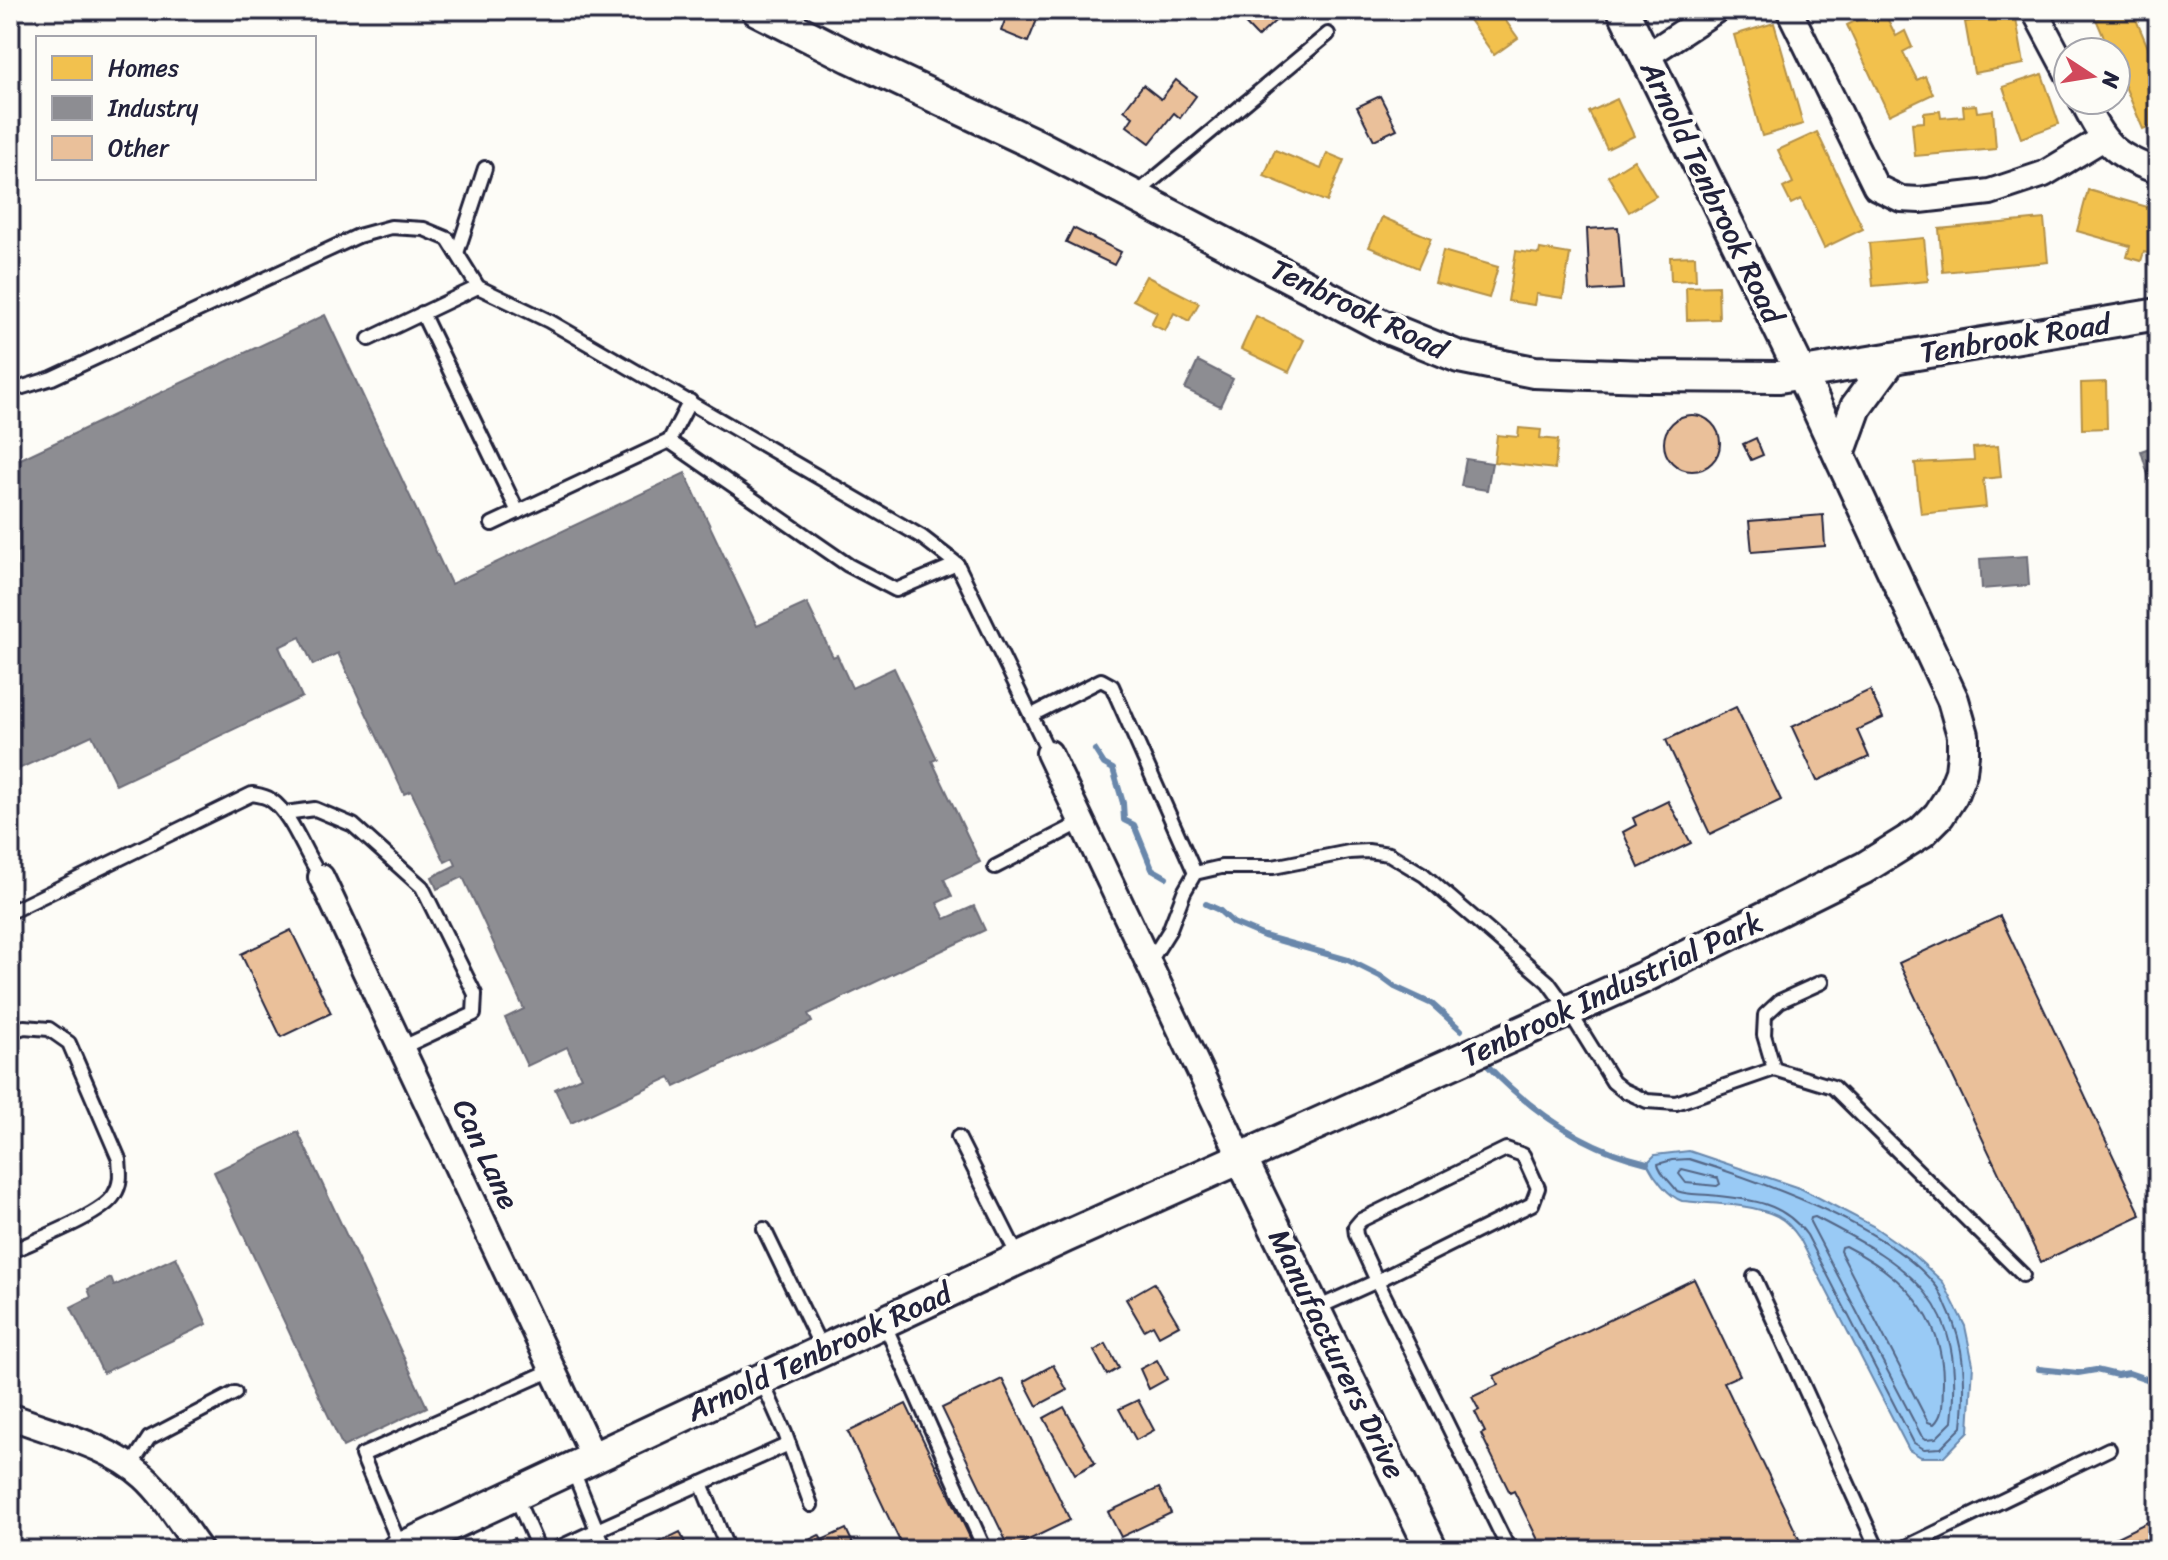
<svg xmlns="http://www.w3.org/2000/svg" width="2168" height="1560" font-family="Sriracha,sans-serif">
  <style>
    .water { fill: #99caf5; stroke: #6987ab; stroke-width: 2 }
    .homes { fill: #f2c14e; stroke: #b49148; stroke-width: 2 }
    .industry { fill: #8d8d92; stroke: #6d6d78; stroke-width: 2 }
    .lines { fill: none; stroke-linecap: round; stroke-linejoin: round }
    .shore { stroke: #526585; stroke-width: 2 }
    .stream { stroke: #6987ab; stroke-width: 6 }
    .building { fill: #eac09a; stroke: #22223b; stroke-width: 2 }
    .service-casing { stroke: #22223b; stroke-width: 18 }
    .minor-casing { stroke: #22223b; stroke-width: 30 }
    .tertiary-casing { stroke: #22223b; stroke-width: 36 }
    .service { stroke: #fdfcf7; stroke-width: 12 }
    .minor { stroke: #fdfcf7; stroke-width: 24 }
    .tertiary { stroke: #fdfcf7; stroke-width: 30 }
    .labels { text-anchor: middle; stroke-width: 8; stroke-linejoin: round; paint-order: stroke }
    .street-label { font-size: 30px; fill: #22223b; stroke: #fdfcf7 }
  </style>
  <rect width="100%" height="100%" fill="#fdfcf7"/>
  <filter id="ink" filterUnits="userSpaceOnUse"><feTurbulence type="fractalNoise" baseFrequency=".0125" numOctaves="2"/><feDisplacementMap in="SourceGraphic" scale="16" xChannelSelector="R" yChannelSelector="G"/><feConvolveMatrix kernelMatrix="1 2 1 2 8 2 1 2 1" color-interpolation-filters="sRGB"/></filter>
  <g filter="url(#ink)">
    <path class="water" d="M1689 1151 1802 1189 1873 1226 1910 1252 1943 1282 1965 1326 1973 1364 1969 1431 1944 1457H1921L1909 1450 1800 1239C1794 1230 1787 1221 1777 1216 1750 1203 1712 1204 1682 1201 1668 1196 1654 1177 1647 1163L1655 1155Z"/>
    <g class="homes">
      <path d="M1462 10H1498L1518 38 1494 55Z"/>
      <path d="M1878 10H1883L1896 36 1905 31 1912 47 1903 52 1917 80 1925 76 1933 94 1889 115 1847 25Z"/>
      <path d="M2117 10H2132L2158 71V123L2143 129 2116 65V52H2110L2096 19Z"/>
      <path d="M2015 13 2024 64 1974 73 1965 22Z"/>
      <path d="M1774 23 1803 124 1762 136 1734 35Z"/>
      <path d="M2042 74 2059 124 2021 138 2003 87Z"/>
      <path d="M1617 99 1634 136 1607 149 1589 112Z"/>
      <path d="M1976 105 1977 112 1993 110 1996 149 1915 156 1912 123 1924 122V113L1940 111 1941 118 1964 116 1963 106Z"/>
      <path d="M1817 132 1863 229 1824 248 1801 199 1791 204 1783 188 1793 183 1778 150Z"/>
      <path d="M1275 150 1321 169 1327 153 1344 160 1327 202 1264 176Z"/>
      <path d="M1634 160 1656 196 1629 212 1608 176Z"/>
      <path d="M2088 190 2158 210V256L2144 252 2141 261 2127 257 2130 246 2077 231Z"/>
      <path d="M1382 217 1431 238 1418 268 1369 247Z"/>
      <path d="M2044 219 2048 262 1943 272 1939 229Z"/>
      <path d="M1924 238 1928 281 1873 286 1869 243Z"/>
      <path d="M1540 249 1570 254 1563 298 1536 294 1534 305 1508 301 1516 251 1539 254Z"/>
      <path d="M1443 251 1498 267 1489 298 1435 283Z"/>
      <path d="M1695 256 1696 280 1671 281 1670 257Z"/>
      <path d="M1146 276 1199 303 1189 321 1174 313 1165 331 1151 324 1157 312 1133 300Z"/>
      <path d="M1718 286 1719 319 1687 320 1686 287Z"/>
      <path d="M1256 316 1304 340 1289 372 1241 349Z"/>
      <path d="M2106 382 2107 428 2082 429 2081 383Z"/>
      <path d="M1519 428 1541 430 1540 438 1558 440 1555 469 1494 462 1497 435 1518 437Z"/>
      <path d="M1998 446 2001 477 1983 479 1986 507 1921 514 1915 463 1974 460 1973 448Z"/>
      <path d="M2158 927V962L2153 961Z"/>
    </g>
    <g class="industry">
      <path d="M325 315 451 584 685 473 757 626 807 603 833 657 837 655 852 688 894 668 937 759 932 761 980 862 944 879 952 896 937 903 945 919 974 906 985 930 808 1014 812 1022 675 1087 670 1077 571 1123 555 1089 581 1077 567 1047 527 1066 505 1018 524 1009 463 877 437 889 432 877 456 865 453 858 445 862 411 791 404 794 338 653 313 665 300 637 279 647 302 697 116 785 92 735 10 773V464Z"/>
      <path d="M1198 361 1233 379 1220 406 1185 389Z"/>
      <path d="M2158 445V497L2155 498 2141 451Z"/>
      <path d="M1466 459 1492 463 1487 490 1461 486Z"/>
      <path d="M2027 556 2029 585 1982 589 1980 559Z"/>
      <path d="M298 1132 427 1407 343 1447 214 1172Z"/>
      <path d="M176 1257 207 1324 103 1373 71 1307 91 1297 88 1289 111 1278 114 1286Z"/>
    </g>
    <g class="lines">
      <g class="shore">
        <path d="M1689 1159C1763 1182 1887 1225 1936 1286 1941 1292 1944 1301 1947 1308 1966 1346 1966 1385 1962 1427L1941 1448 1924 1449 1914 1443 1807 1235C1783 1201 1748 1199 1709 1195 1698 1194 1687 1195 1677 1191 1672 1183 1659 1173 1658 1164L1672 1160Z"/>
        <path d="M1682 1169 1718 1178 1720 1184 1717 1186 1686 1183 1679 1174Z"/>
        <path d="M1815 1217C1914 1268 1966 1301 1952 1422L1936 1438 1926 1439 1921 1435 1810 1222 1811 1218Z"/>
        <path d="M1845 1246C1902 1275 1944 1315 1943 1383 1942 1398 1945 1414 1934 1424L1928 1422 1840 1251 1841 1247Z"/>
      </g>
      <g class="stream">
        <path d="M1095 750 1104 764 1113 769 1123 803 1124 820 1134 825 1152 869 1166 877"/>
        <path d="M1206 904 1219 910 1233 923 1264 936 1348 960 1380 976 1395 987 1432 1004 1461 1030"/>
        <path d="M1486 1064C1530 1110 1585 1149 1647 1163"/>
        <path d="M2039 1369 2078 1373 2096 1370 2117 1375 2129 1373 2158 1383"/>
      </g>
    </g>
    <g class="building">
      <path d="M1009 10H1041L1028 42 1001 31Z"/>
      <path d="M1241 10H1283L1285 12 1258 37 1236 14Z"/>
      <path d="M1176 80 1196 96 1180 118 1174 113 1150 143 1127 126 1133 117 1124 110 1143 85 1161 99Z"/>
      <path d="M1380 96 1397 129 1374 140 1357 107Z"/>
      <path d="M1618 227 1623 289 1590 291 1587 229Z"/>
      <path d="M1073 228 1121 252 1114 265 1066 242Z"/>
      <circle cx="1692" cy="443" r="28"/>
      <path d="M1756 438 1763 455 1751 460 1743 444Z"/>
      <path d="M1823 515 1825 546 1752 552 1749 521Z"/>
      <path d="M1870 690 1883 718 1857 730 1869 757 1817 781 1792 727Z"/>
      <path d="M1736 707 1781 800 1710 834 1666 740Z"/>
      <path d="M1668 801 1691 843 1639 868 1623 832 1636 825 1633 818Z"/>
      <path d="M2000 916 2141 1215 2041 1262 1899 963Z"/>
      <path d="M291 930 331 1013 281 1037 241 954Z"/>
      <path d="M1694 1279 1740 1375 1724 1382 1801 1543 1786 1550H1538L1536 1547 1540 1544 1514 1491 1510 1493 1481 1434 1485 1432 1475 1412 1479 1410 1472 1397 1498 1385 1494 1376Z"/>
      <path d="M1154 1283 1179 1325 1159 1336 1153 1325 1144 1330 1126 1299Z"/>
      <path d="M1106 1344 1119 1368 1107 1375 1094 1351Z"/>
      <path d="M1157 1360 1167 1379 1149 1389 1140 1369Z"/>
      <path d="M1053 1365 1067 1390 1037 1406 1024 1381Z"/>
      <path d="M1002 1379 1070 1520 1010 1549 942 1408Z"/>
      <path d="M1138 1400 1154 1430 1136 1440 1119 1409Z"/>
      <path d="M906 1404 976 1550H904L848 1432Z"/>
      <path d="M1064 1407 1095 1463 1075 1474 1044 1418Z"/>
      <path d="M1159 1488 1171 1513 1121 1537 1108 1512Z"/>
      <path d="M2158 1517V1550H2090Z"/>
      <path d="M846 1529 856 1550H803L806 1548 803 1543 819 1535 822 1540Z"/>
      <path d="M680 1532 688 1550H653L651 1546Z"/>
      <path d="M514 1538 520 1550H490Z"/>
    </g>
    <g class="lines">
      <defs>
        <g id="service">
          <path d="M1135 195 1328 34"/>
          <path d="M457 253 485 168"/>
          <path d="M422 313 518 512"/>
          <path d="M369 339 478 287"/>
          <path d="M10 391 52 378 358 236 391 227 424 229 448 239 478 287 549 321 922 537 957 564 1049 753"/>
          <path d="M669 441 848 565 896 590 957 564"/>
          <path d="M492 524 669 441 690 401"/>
          <path d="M1032 715 1101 680 1112 686 1195 873"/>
          <path d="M285 813 315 809 353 825 422 887 475 994 474 1014 401 1048"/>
          <path d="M995 867 1082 822"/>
          <path d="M10 912 252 794C258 795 266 796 271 800 292 814 305 855 321 877"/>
          <path d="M1149 963 1169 931 1184 892 1195 873 1221 867H1273L1349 852 1368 851 1389 854 1424 875 1548 982 1569 1011 1613 1082 1623 1090 1647 1101 1676 1103 1774 1069 1764 1035 1765 1015 1780 1001 1822 982"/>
          <path d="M10 1032 24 1027 49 1029 69 1043 119 1159C120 1172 122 1183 114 1195 103 1215 33 1241 10 1252"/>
          <path d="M1774 1069 1833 1087 2023 1275"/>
          <path d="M958 1137 1019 1258"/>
          <path d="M1506 1149 1523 1155 1538 1188 1532 1204 1377 1281 1356 1235 1355 1227 1361 1220Z"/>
          <path d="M764 1229 822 1349"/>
          <path d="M1754 1277 1878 1550"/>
          <path d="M1315 1309 1377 1281 1509 1550"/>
          <path d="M884 1323 985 1550"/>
          <path d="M761 1379 785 1433 811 1505"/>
          <path d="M130 1467 149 1438 235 1393"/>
          <path d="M572 1468 597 1530 789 1444"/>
          <path d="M701 1483 728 1550"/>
          <path d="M515 1495 539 1550"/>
          <path d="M401 1548 362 1455 552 1370"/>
          <path d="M554 1550 597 1530 606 1550"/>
          <path d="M1900 1550 2109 1449"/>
        </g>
        <g id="minor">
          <path d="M1789 10 1876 187 1901 199 1920 200 1990 192 2044 174 2102 139"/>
          <path d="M2034 10 2068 74"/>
          <path d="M1645 57 1716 10"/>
          <path d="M2082 100C2104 142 2111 155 2158 171"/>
          <path d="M1049 753 1241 1158"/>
          <path d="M321 877 594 1458"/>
          <path d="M10 1416C53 1433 109 1445 144 1477 166 1497 182 1526 200 1550"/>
        </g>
        <g id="tertiary">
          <path d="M757 10 850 57 1037 145 1385 327 1459 357 1534 372 1646 376 1779 377 2158 314"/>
          <path d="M1839 454 1856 407 1892 358"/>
          <path d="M1241 1158 1432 1550"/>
          <path d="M397 1550 1065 1237 1644 977 1864 868 1922 832 1939 815 1952 795 1961 772 1963 754V735L1953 700 1801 373 1623 10"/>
        </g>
      </defs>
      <use href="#service" class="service-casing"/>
      <use href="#minor" class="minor-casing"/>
      <use href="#tertiary" class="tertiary-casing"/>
      <use href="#service" class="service"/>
      <use href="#minor" class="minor"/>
      <use href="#tertiary" class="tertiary"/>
    </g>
  </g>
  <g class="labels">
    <g class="street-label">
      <text transform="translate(1712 192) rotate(64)" y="10">Arnold Tenbrook Road</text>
      <text transform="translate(1359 309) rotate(26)" y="10">Tenbrook Road</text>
      <text transform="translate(2015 338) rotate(-9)" y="10">Tenbrook Road</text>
      <text transform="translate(1612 989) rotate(-25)" y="10">Tenbrook Industrial Park</text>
      <text transform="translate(486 1154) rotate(65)" y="10">Can Lane</text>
      <text transform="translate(819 1352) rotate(-25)" y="10">Arnold Tenbrook Road</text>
      <text transform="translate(1337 1354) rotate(64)" y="10">Manufacturers Drive</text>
    </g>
  </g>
  <rect width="2168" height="1560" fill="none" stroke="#fdfcf7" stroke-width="40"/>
  <rect x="20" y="20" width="2128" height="1520" fill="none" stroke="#22223b" stroke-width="3" filter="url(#ink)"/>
  <rect x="36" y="36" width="280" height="144" fill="#fdfcf7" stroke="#a5a5ac" stroke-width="2"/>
  <rect x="52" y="56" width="40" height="24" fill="#f2c14e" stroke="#a5a5ac" stroke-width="2"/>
  <text x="108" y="76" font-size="24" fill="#22223b">Homes</text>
  <rect x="52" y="96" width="40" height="24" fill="#8d8d92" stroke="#a5a5ac" stroke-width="2"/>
  <text x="108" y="116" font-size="24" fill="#22223b">Industry</text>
  <rect x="52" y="136" width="40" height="24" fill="#eac09a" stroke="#a5a5ac" stroke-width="2"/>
  <text x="108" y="156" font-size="24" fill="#22223b">Other</text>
  <g transform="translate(2092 76) rotate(102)"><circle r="38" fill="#fdfcf7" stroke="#a5a5ac" stroke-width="2"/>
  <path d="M0-6L14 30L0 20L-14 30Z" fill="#d1495b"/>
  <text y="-12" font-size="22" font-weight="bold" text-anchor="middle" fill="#22223b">N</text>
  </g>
</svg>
